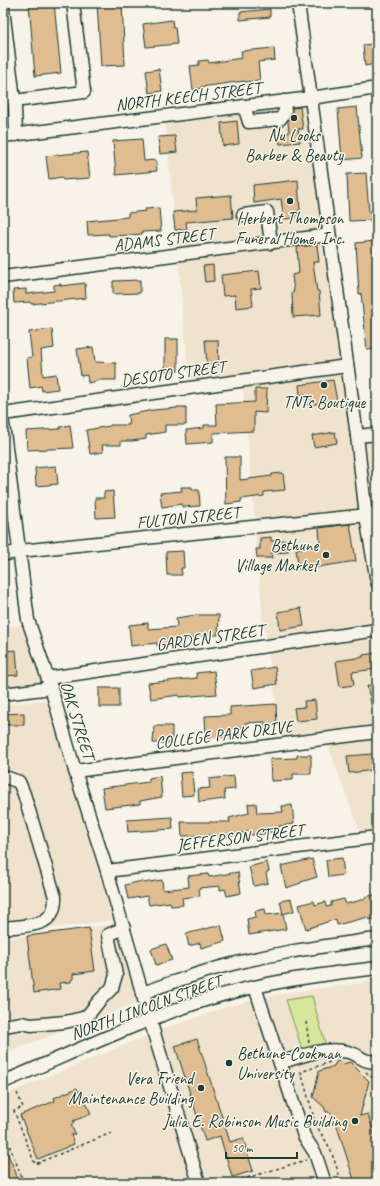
<svg xmlns="http://www.w3.org/2000/svg" width="380" height="1186" font-family="Caveat,sans-serif">
  <style>
    .built { fill: #f0e3ce }
    .green { fill: #d6e79b; stroke: #7a9268 }
    .building { fill: #e0bd91; stroke: #1f3d34 }
    .lines { fill: none; stroke-linecap: round; stroke-linejoin: round }
    .minor-casing { stroke: #1f3d34; stroke-width: 15 }
    .path { stroke: #1f3d34; stroke-width: 1.5; stroke-dasharray: 3 3; stroke-linecap: butt }
    .minor { stroke: #f7f3e8; stroke-width: 12 }
    .poi-dot { fill: #1f3d34; stroke: #f7f3e8; stroke-width: 1.5 }
    .labels { text-anchor: middle; stroke-width: 3; stroke-linejoin: round; paint-order: stroke }
    .street-label { font-size: 17px; fill: #1f3d34; stroke: #f7f3e8 }
    .poi-label { font-size: 17px; fill: #1f3d34; stroke: #f7f3e8 }
  </style>
  <rect width="100%" height="100%" fill="#f7f3e8"/>
  <filter id="ink" filterUnits="userSpaceOnUse"><feTurbulence type="fractalNoise" baseFrequency=".025" numOctaves="2"/><feDisplacementMap in="SourceGraphic" scale="8" xChannelSelector="R" yChannelSelector="G"/><feConvolveMatrix kernelMatrix="1 2 1 2 8 2 1 2 1" color-interpolation-filters="sRGB"/></filter>
  <g filter="url(#ink)">
    <g class="built">
      <path d="M306 103 323 231 177 250 165 121Z"/>
      <path d="M325 241 341 362 189 383 178 260Z"/>
      <path d="M343 372 351 432 360 511 255 522 243 389 210 390Z"/>
      <path d="M377 439V509L371 510 363 440Z"/>
      <path d="M361 521 370 577 377 603V625L267 641 263 623 255 532Z"/>
      <path d="M22 625 44 684 3 689V627Z"/>
      <path d="M377 635V727L282 739 268 651Z"/>
      <path d="M46 700 113 920 3 935V705Z"/>
      <path d="M377 737V832L361 834 327 743Z"/>
      <path d="M117 922 136 991 135 992 139 1002 3 1054V939L114 924Z"/>
      <path d="M377 981V1183H3V1095L158 1031 229 1006 283 993Z"/>
    </g>
    <path class="green" d="M312 996 325 1043 302 1049 286 1000Z"/>
    <g class="building">
      <path d="M29 3H54L61 73 35 76Z"/>
      <path d="M97 3H122L125 65 101 66Z"/>
      <path d="M270 9V17L240 20V12Z"/>
      <path d="M172 20 173 27H175L177 44 146 47 143 24Z"/>
      <path d="M373 44 375 64 365 66 363 45Z"/>
      <path d="M274 48 275 60 258 62 260 81 244 82V81L201 87 202 88 193 90 190 66 199 65V61L208 60 209 63 242 58 241 51Z"/>
      <path d="M159 69 162 91 149 93 146 71Z"/>
      <path d="M300 107 303 129H298L300 142 280 144 278 134 289 133 288 121 291 116 292 108Z"/>
      <path d="M357 107 362 158 342 160 338 109Z"/>
      <path d="M237 121 239 144 223 146 221 123Z"/>
      <path d="M175 136 177 152 160 154 158 137Z"/>
      <path d="M142 139 144 161 156 160 157 171 116 175 113 141Z"/>
      <path d="M87 152 90 178 63 180 62 177 49 179 46 156Z"/>
      <path d="M366 173 369 212H373V220L349 221 347 174Z"/>
      <path d="M298 180 300 211H296V218L284 219 281 199 254 203 253 185Z"/>
      <path d="M231 195 233 218 186 222 187 229 175 230 173 212 197 210 196 198Z"/>
      <path d="M159 208 161 231 142 232V234L130 235 109 236V234L88 235 87 221 128 217V213L146 211 145 209Z"/>
      <path d="M375 241 377 268V349L367 350 361 293 359 294 356 243Z"/>
      <path d="M317 245 319 262H313L317 291H319L321 315 293 317 292 292H294L292 275 299 273 297 247Z"/>
      <path d="M213 265 214 281 205 282 203 266Z"/>
      <path d="M259 271 261 288 251 289 253 306 236 308 235 295 223 296 221 275Z"/>
      <path d="M140 280V293L113 294V281Z"/>
      <path d="M85 283 86 298 31 304 30 302 14 303 13 290 26 289V294L54 291V285L61 284V286Z"/>
      <path d="M52 329 54 348 41 350 43 376 56 374 58 389 42 391 41 386 30 388 27 358 32 357 29 332Z"/>
      <rect x="165" y="339" width="13" height="32"/>
      <path d="M205 340H218L219 365H207Z"/>
      <path d="M93 347 95 362 116 363V380H97V381L88 383 87 375 81 376 77 349Z"/>
      <path d="M333 380 337 401 307 405 305 394 300 395 299 385Z"/>
      <path d="M255 389H267L266 413 254 412V431L213 433V442L187 444 186 430 204 428V425H217L216 404 255 402Z"/>
      <path d="M177 407H186V425H165V432L146 435V439L132 441H121V445H102L103 452 90 454 86 430 110 426V425H129L128 415 153 410 177 408Z"/>
      <path d="M70 425 73 448 27 450 26 431 60 429V427Z"/>
      <path d="M335 432 337 443 314 447 312 436Z"/>
      <path d="M225 457H240V480L272 476V474L283 473 285 490 264 492V496L241 499V502L226 504Z"/>
      <path d="M56 466 58 484 36 486 35 468Z"/>
      <path d="M181 487H192V490H199L200 506 182 507V504L162 507 160 493 182 491Z"/>
      <path d="M113 491 115 517 96 518 95 498H104V492Z"/>
      <path d="M350 524 356 561 299 570 296 549 320 545 319 528Z"/>
      <path d="M271 537V541L287 540 288 552 271 553 272 558H257L256 549H260V538Z"/>
      <path d="M183 551 184 568H181L182 575H167L166 552Z"/>
      <path d="M301 608 304 626 280 630 278 612Z"/>
      <path d="M196 615H219L218 635H196L197 638 170 642V645L157 646V643L131 646 129 625 148 623V629L177 627 176 618Z"/>
      <path d="M16 650 18 675 5 676 3 651Z"/>
      <path d="M376 653 377 669 352 672 354 685 340 687 336 661 363 657V655Z"/>
      <path d="M275 667 277 684 254 688 251 671Z"/>
      <path d="M214 671 217 694 179 697V695L151 699 148 683 197 678 196 673Z"/>
      <path d="M377 683V716H374L367 686Z"/>
      <rect x="99" y="688" width="20" height="19"/>
      <path d="M315 700 317 719 296 721 294 708 305 707 304 701Z"/>
      <path d="M276 704 277 726 265 727V722L245 723V727L228 729V737L206 738 205 716 230 715V707Z"/>
      <path d="M24 713V725H3V714Z"/>
      <path d="M154 726H172V743H153Z"/>
      <path d="M373 754 375 770 349 773 347 756Z"/>
      <path d="M297 755H311V774H293V780L271 781 270 759 297 758Z"/>
      <path d="M192 772 194 795 182 796 180 773Z"/>
      <path d="M160 776 162 797 140 801V804L105 808 102 788 149 782V778Z"/>
      <path d="M234 776 235 789 224 790 225 799 199 802 198 789 210 788 209 779Z"/>
      <path d="M256 803 257 813 283 812 282 806 292 805 294 824 279 826V832H264V834L251 835 250 831 230 836V837H219V835L182 836 181 822H230L229 818 249 813 248 804Z"/>
      <path d="M172 817 173 829 128 832 127 820Z"/>
      <path d="M342 858 344 875 328 877 326 860Z"/>
      <path d="M312 859 317 877 301 882V883L286 888 281 866Z"/>
      <path d="M267 862 269 871 266 873 268 883 254 886 249 867Z"/>
      <path d="M238 872 241 893 227 896 225 889 220 890V886L199 888 200 896 182 898 183 905 171 906 170 902 149 905 147 896 128 899 125 885 142 881 143 883 162 880 163 890 189 887 188 876 208 874 209 877Z"/>
      <path d="M377 894V918L369 920 368 917 337 925 336 919 306 929 299 905 314 901 315 905 325 902 326 907 331 906V902L344 899 346 904 365 899V897Z"/>
      <path d="M291 899 294 911 283 914 280 901Z"/>
      <path d="M265 909 266 915 283 913 286 929 249 935 247 919 256 917 255 911Z"/>
      <path d="M221 925 225 941 201 948 200 943 189 946 186 934Z"/>
      <path d="M89 928 95 971 73 974V979L71 980V982L59 983 60 989 34 993 27 936Z"/>
      <path d="M166 944 172 960 156 965 151 949Z"/>
      <path d="M197 1039 230 1142 243 1138 253 1171 232 1177 220 1136 205 1141 175 1046Z"/>
      <path d="M339 1061 343 1064 350 1062 369 1081 360 1116 368 1114 377 1144V1183H355L334 1117 330 1112H326L324 1107 313 1097 319 1071 334 1066 336 1062Z"/>
      <path d="M77 1088 78 1092 81 1090 91 1114 73 1121 74 1123 71 1125 75 1134 71 1135 74 1144 38 1159 20 1115 55 1101 54 1098Z"/>
      <path d="M3 1143 16 1173 17 1183H3Z"/>
    </g>
    <g class="lines">
      <defs>
        <g id="minor">
          <path d="M298 3 357 436 366 516 377 582"/>
          <path d="M3 9 15 108 16 135"/>
          <path d="M14 101 84 92 73 3"/>
          <path d="M244 106 249 122 280 119 285 112 284 101"/>
          <path d="M3 136 311 98 377 88"/>
          <path d="M243 215 267 212 271 243"/>
          <path d="M3 277 329 235"/>
          <path d="M3 414 347 366"/>
          <path d="M3 424 28 620 51 688 75 771 107 871 150 1020 199 1183"/>
          <path d="M357 436 377 434"/>
          <path d="M3 555 20 551 377 514"/>
          <path d="M48 678 377 630"/>
          <path d="M3 694 51 688"/>
          <path d="M75 771 377 732"/>
          <path d="M3 778H8L19 782 24 794 55 897C56 929 27 925 3 928"/>
          <path d="M107 871 377 837"/>
          <path d="M255 987 304 1136 315 1153 325 1183"/>
          <path d="M142 994C158 986 175 982 191 976 252 956 314 947 377 939"/>
          <path d="M3 1026 22 1023 31 1025 65 1022 83 1018 88 1015 99 1001 112 988 116 975 108 935 124 928"/>
          <path d="M280 1063C301 1056 326 1046 348 1052 362 1055 360 1062 377 1062"/>
          <path d="M3 1082C68 1055 132 1024 199 1002 256 983 317 975 377 968"/>
        </g>
      </defs>
      <use href="#minor" class="minor-casing"/>
      <g class="path">
        <path d="M306 1022 309 1043"/>
        <path d="M330 1062 301 1072 316 1125 330 1148 342 1183"/>
        <path d="M366 1072 374 1079 377 1077"/>
        <path d="M374 1079 377 1089"/>
        <path d="M17 1093 23 1107 14 1111 35 1164 111 1133"/>
        <path d="M3 1129 24 1183"/>
        <path d="M230 1183 306 1160"/>
      </g>
      <use href="#minor" class="minor"/>
    </g>
  </g>
  <g class="poi-dot">
    <circle cx="294" cy="118" r="4"/>
    <circle cx="290" cy="201" r="4"/>
    <circle cx="324" cy="385" r="4"/>
    <circle cx="326" cy="555" r="4"/>
    <circle cx="229" cy="1063" r="4"/>
    <circle cx="201" cy="1088" r="4"/>
    <circle cx="355" cy="1121" r="4"/>
  </g>
  <g class="labels">
    <g class="street-label">
      <text transform="translate(188 96) rotate(-7)" y="6">NORTH KEECH STREET</text>
      <text transform="translate(164 239) rotate(-7)" y="6">ADAMS STREET</text>
      <text transform="translate(173 373) rotate(-8)" y="6">DESOTO STREET</text>
      <text transform="translate(188 517) rotate(-6)" y="6">FULTON STREET</text>
      <text transform="translate(210 637) rotate(-8)" y="6">GARDEN STREET</text>
      <text transform="translate(78 720) rotate(73)" y="6">OAK STREET</text>
      <text transform="translate(224 734) rotate(-7)" y="6">COLLEGE PARK DRIVE</text>
      <text transform="translate(240 837) rotate(-7)" y="6">JEFFERSON STREET</text>
      <text transform="translate(146 1007) rotate(-20)" y="6">NORTH LINCOLN STREET</text>
    </g>
    <g class="poi-label">
      <text x="294" y="141">Nu Looks<tspan x="294" dy="20">Barber &amp; Beauty</tspan></text>
      <text x="290" y="224">Herbert Thompson<tspan x="290" dy="20">Funeral Home, Inc.</tspan></text>
      <text x="324" y="408">TNTs Boutique</text>
      <text x="318" y="551" text-anchor="end">Bethune<tspan x="318" dy="20">Village Market</tspan></text>
      <text x="237" y="1059" text-anchor="start">Bethune-Cookman<tspan x="237" dy="20">University</tspan></text>
      <text x="193" y="1084" text-anchor="end">Vera Friend<tspan x="193" dy="20">Maintenance Building</tspan></text>
      <text x="347" y="1127" text-anchor="end">Julia E. Robinson Music Building</text>
    </g>
  </g>
  <rect width="380" height="1186" fill="none" stroke="#f7f3e8" stroke-width="16"/>
  <rect x="8" y="8" width="364" height="1170" fill="none" stroke="#1f3d34" stroke-width="1.5" filter="url(#ink)"/>
  <path d="M226 1152v6h71v-6" fill="none" stroke="#1f3d34" stroke-width="2"/>
  <text x="232" y="1152" font-size="12" fill="#1f3d34" stroke="#f7f3e8" stroke-width="3" paint-order="stroke">50 m</text>
</svg>
